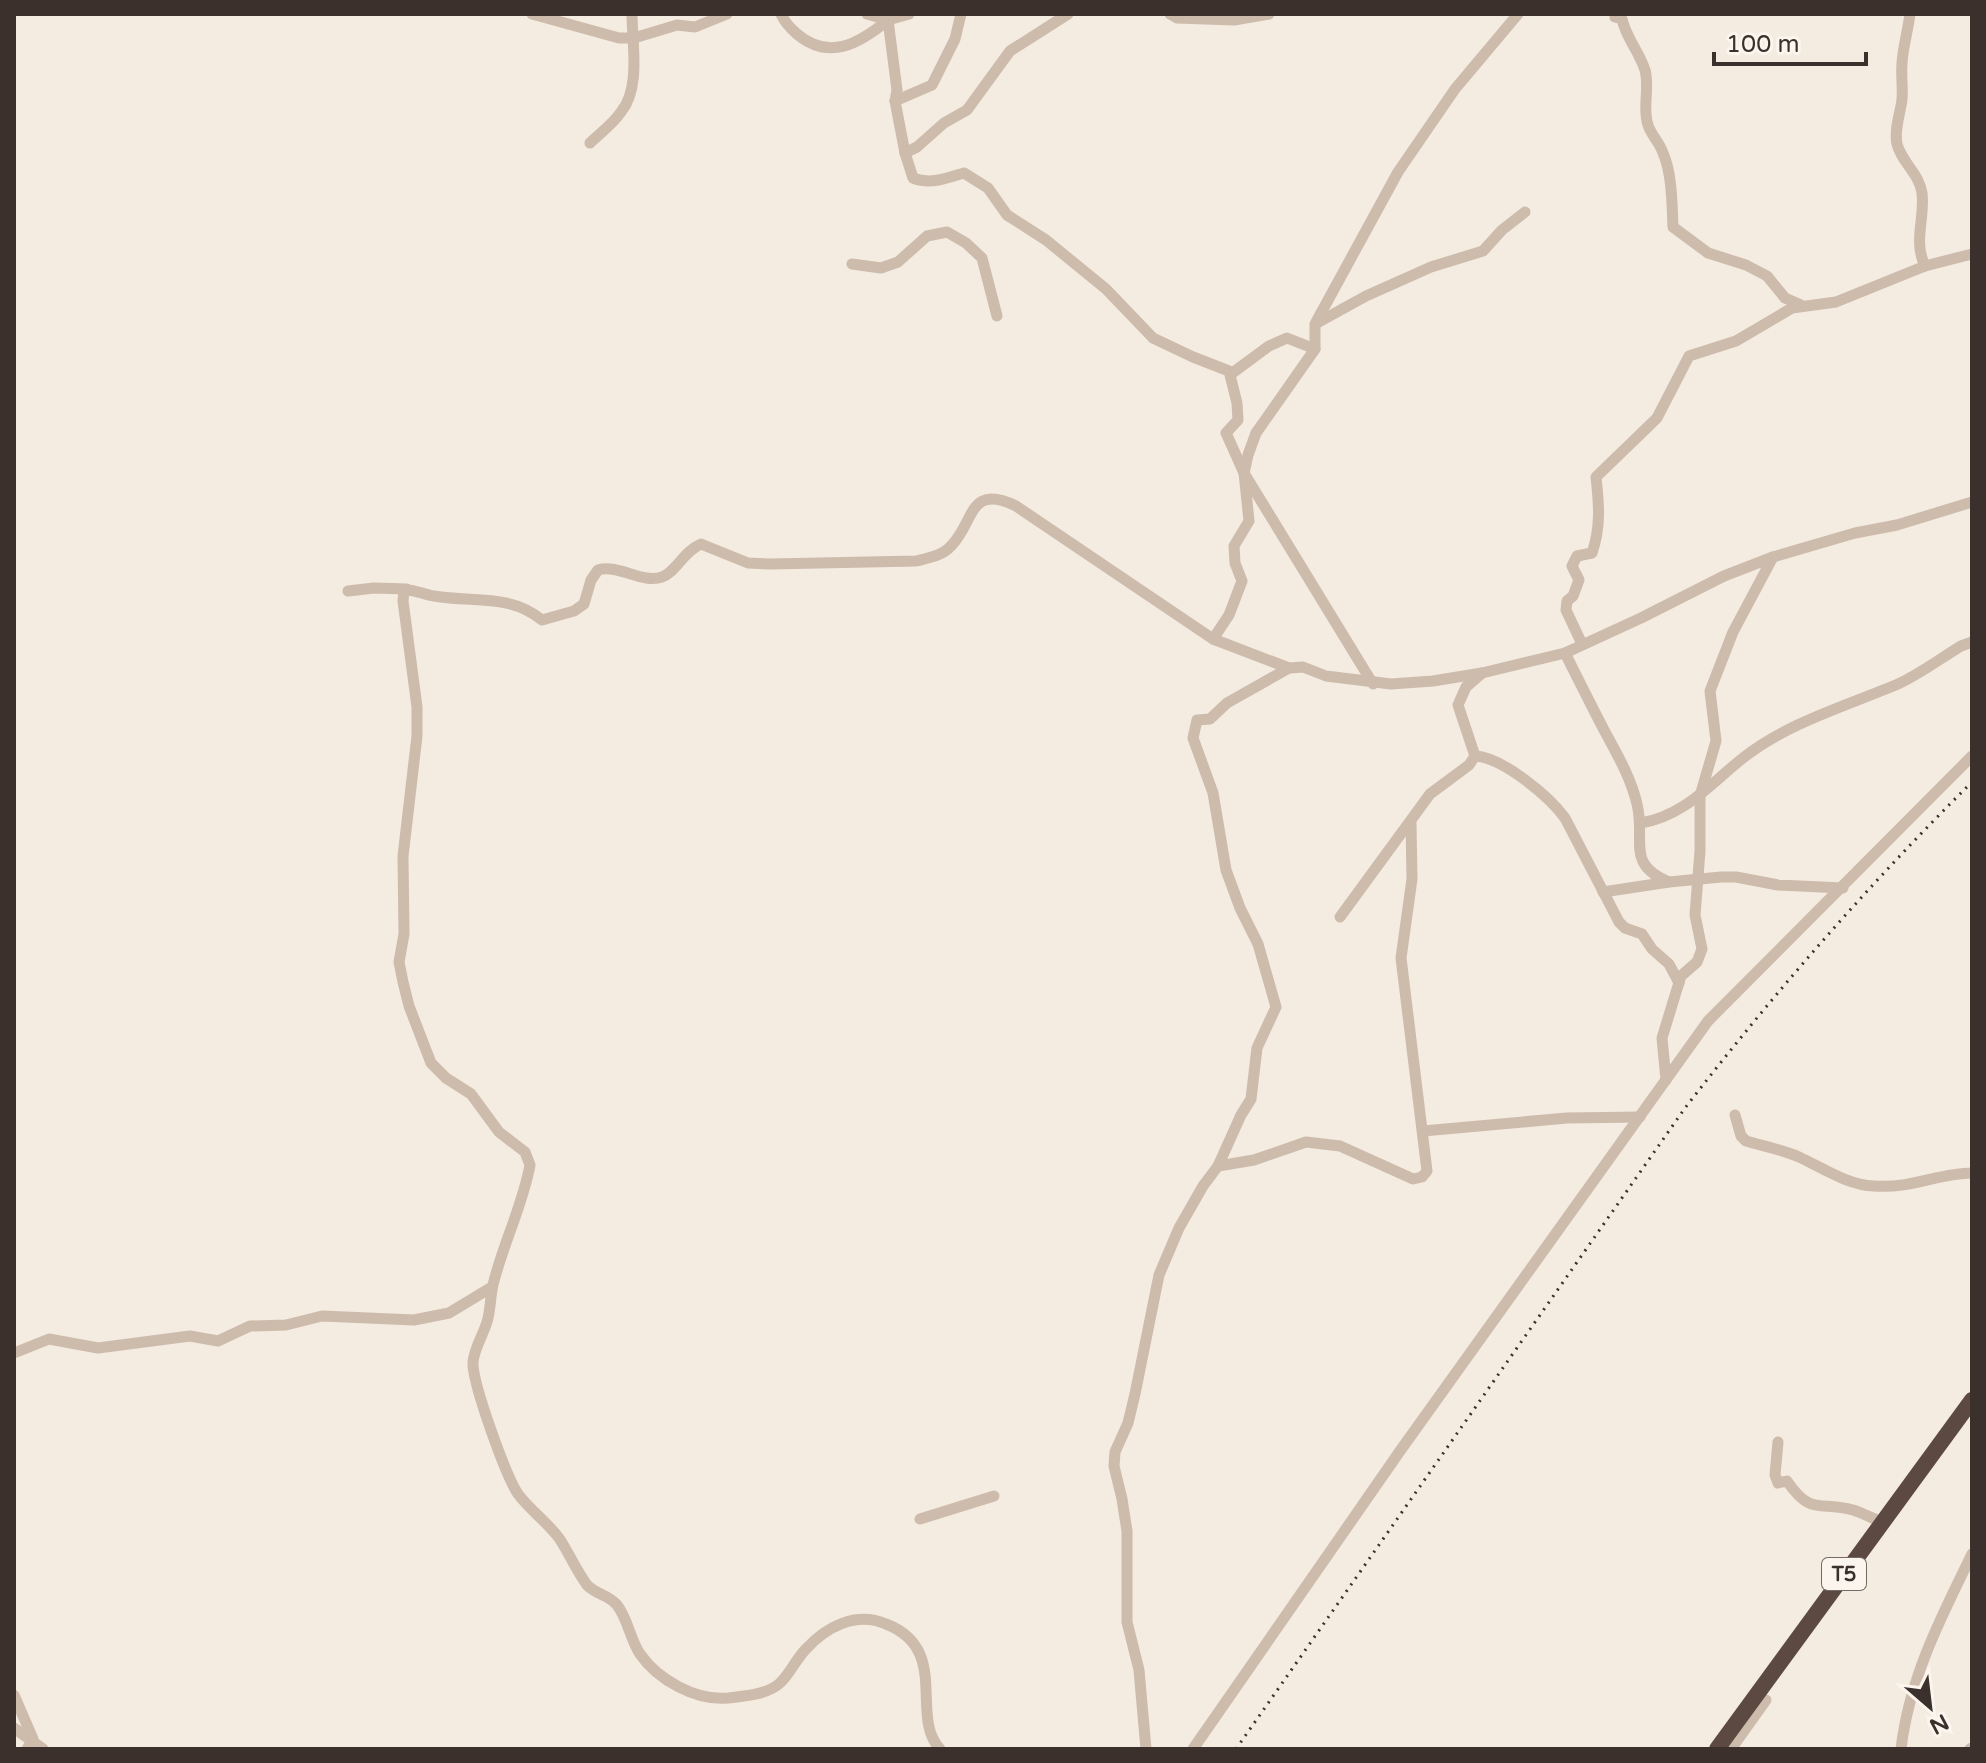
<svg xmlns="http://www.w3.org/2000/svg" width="1986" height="1763" font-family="'Varela Round',sans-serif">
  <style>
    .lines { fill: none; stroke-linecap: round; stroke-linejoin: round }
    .minor { stroke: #cdbbac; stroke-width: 11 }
    .highway { stroke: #5c4a42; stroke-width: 16 }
    .rail { stroke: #3b302b; stroke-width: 3; stroke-dasharray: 2 6; stroke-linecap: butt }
    .labels { text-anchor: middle; stroke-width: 6; stroke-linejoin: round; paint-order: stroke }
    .shield { fill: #fbf5ee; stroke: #756b66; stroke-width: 2 }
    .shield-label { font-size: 20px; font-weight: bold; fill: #3b302b }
  </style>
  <rect width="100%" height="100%" fill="#f4ebe1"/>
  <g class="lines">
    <g class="minor">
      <path d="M532 14 619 38H634L677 25 695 27 727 14"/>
      <path d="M781 14C785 23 790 28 797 34 829 61 859 44 888 20"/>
      <path d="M867 14 888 20 909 14"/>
      <path d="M961 14 955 39 932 85 895 101 905 153 913 178C931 185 947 178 964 173L988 188 1007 215 1046 240 1106 289 1153 338 1193 357 1229 371 1237 403 1238 420 1226 433 1244 473 1373 684"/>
      <path d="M1170 14 1177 18 1234 20 1269 14"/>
      <path d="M1615 14V17L1622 19C1626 38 1639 51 1645 70 1650 88 1642 108 1648 125 1651 135 1660 143 1663 153 1672 173 1672 204 1673 227L1708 253 1746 265 1767 276 1785 298 1801 305"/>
      <path d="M1910 14C1908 30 1903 47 1902 63 1901 76 1903 88 1902 100 1900 114 1894 130 1897 144 1902 163 1919 173 1922 193 1925 219 1913 241 1925 266"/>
      <path d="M888 20 897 90 895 101"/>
      <path d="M590 143C600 133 613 124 621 112 641 88 632 43 632 14"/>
      <path d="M905 153 917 147 944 123 967 110 1010 51 1068 14"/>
      <path d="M852 264 881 268 898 262 927 236 947 232 966 243 982 258 997 316"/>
      <path d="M1317 323 1366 296 1431 267 1483 251 1502 230 1525 212"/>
      <path d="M1231 374 1269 346 1287 338 1315 349"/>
      <path d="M348 591 374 588 407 589"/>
      <path d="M1213 639 1229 615 1242 581 1235 563 1234 546 1249 521 1244 473 1248 455 1256 433 1315 349V324L1398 172 1455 89 1518 14"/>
      <path d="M1582 644 1566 610 1567 601 1573 596 1579 580 1572 566 1577 556 1592 553C1601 527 1599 504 1596 477L1657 418 1689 356 1736 341 1792 308 1836 302 1925 266 1972 254"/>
      <path d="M1565 653C1578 679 1591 705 1604 730 1617 754 1631 778 1637 804 1646 841 1625 864 1669 882"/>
      <path d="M1475 756C1502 757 1549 796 1565 818L1619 922 1625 928 1642 934 1652 949 1669 964 1679 983"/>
      <path d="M1641 823C1684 816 1710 784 1743 758 1787 723 1846 706 1898 684 1920 674 1941 658 1961 646L1972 642"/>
      <path d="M1603 892 1669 882 1721 877H1736L1778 885 1843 888"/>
      <path d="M1340 917 1430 794 1469 765 1475 756 1458 705 1466 687 1482 673"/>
      <path d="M1666 1080 1662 1038 1681 976 1697 962 1702 949 1695 915 1700 851V796L1716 741 1710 691 1733 632 1773 557"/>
      <path d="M1735 1115 1741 1136 1746 1141C1763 1146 1783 1150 1799 1157 1823 1168 1847 1185 1874 1186 1912 1189 1939 1173 1972 1173"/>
      <path d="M1423 1131 1567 1118 1640 1117"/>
      <path d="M1218 1166 1254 1160 1306 1142 1340 1146 1413 1179 1422 1177 1427 1171 1401 958 1412 879 1411 823"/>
      <path d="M14 1353 49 1339 98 1348 190 1336 218 1341 250 1326 286 1325 322 1316 414 1320 449 1313 492 1287"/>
      <path d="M1778 1442 1775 1475 1778 1483 1787 1481C1811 1516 1819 1501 1853 1510 1863 1513 1873 1519 1882 1522"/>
      <path d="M920 1519 994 1496"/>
      <path d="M14 1695 33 1739 27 1749"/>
      <path d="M14 1728 43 1749"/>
      <path d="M940 1749C909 1716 951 1649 886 1624 856 1611 826 1627 806 1649 796 1659 790 1674 780 1683 767 1695 744 1696 728 1698 696 1701 658 1680 640 1654 630 1639 628 1619 617 1605 609 1595 595 1594 587 1585 576 1570 569 1553 559 1538 547 1522 530 1510 518 1494 506 1476 472 1383 473 1362 474 1349 483 1335 487 1322 491 1309 490 1294 494 1281 504 1242 523 1204 530 1165L525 1152 499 1132 471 1094 446 1078 431 1063 409 1006 403 982 399 962 404 934 403 856 417 736V707L403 601 404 590C415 589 424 595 434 596 474 603 508 593 542 620L574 611 584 604 591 580 598 570C619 564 642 584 662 577 675 573 684 551 701 544L748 563 770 564 916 561C928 558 942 556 951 546 975 522 968 483 1016 506L1213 639 1289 668 1303 667 1326 676 1391 684 1433 681 1482 673 1565 653 1641 618 1724 576 1773 557 1855 533 1897 525 1972 502"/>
      <path d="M1146 1749 1139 1670 1127 1622V1531L1122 1499 1114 1466 1115 1452 1128 1423 1135 1394 1159 1275 1179 1228 1203 1186 1218 1166 1241 1115 1251 1099 1257 1048 1276 1007 1258 944 1240 908 1226 870 1213 793 1193 738 1197 720 1210 719 1227 703 1289 668"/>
      <path d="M1193 1749 1400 1451 1708 1021 1972 756"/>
      <path d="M1731 1749 1766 1700"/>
      <path d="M1901 1749C1909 1679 1941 1617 1972 1554"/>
      <path d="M1970 1749 1972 1748"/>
    </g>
    <path class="highway" d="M1717 1749 1972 1400"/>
    <path class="rail" d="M1236 1749 1685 1108C1774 993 1869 884 1972 782"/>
  </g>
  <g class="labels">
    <rect class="shield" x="1822" y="1558" width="44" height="32" rx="6"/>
    <g class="shield-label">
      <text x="1844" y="1581">T5</text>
    </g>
  </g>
  <rect width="1986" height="1763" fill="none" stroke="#3b302b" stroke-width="32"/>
  <g transform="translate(1930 1707) rotate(152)" stroke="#fbf5ee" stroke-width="6" paint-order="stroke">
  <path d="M0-6L14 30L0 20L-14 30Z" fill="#3b302b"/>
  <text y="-12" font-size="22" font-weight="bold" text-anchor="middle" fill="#3b302b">N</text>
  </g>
  <path d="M1714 52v12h152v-12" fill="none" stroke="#3b302b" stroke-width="4"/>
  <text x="1726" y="52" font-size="24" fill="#3b302b" stroke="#fbf5ee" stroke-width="6" paint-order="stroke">100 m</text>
</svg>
